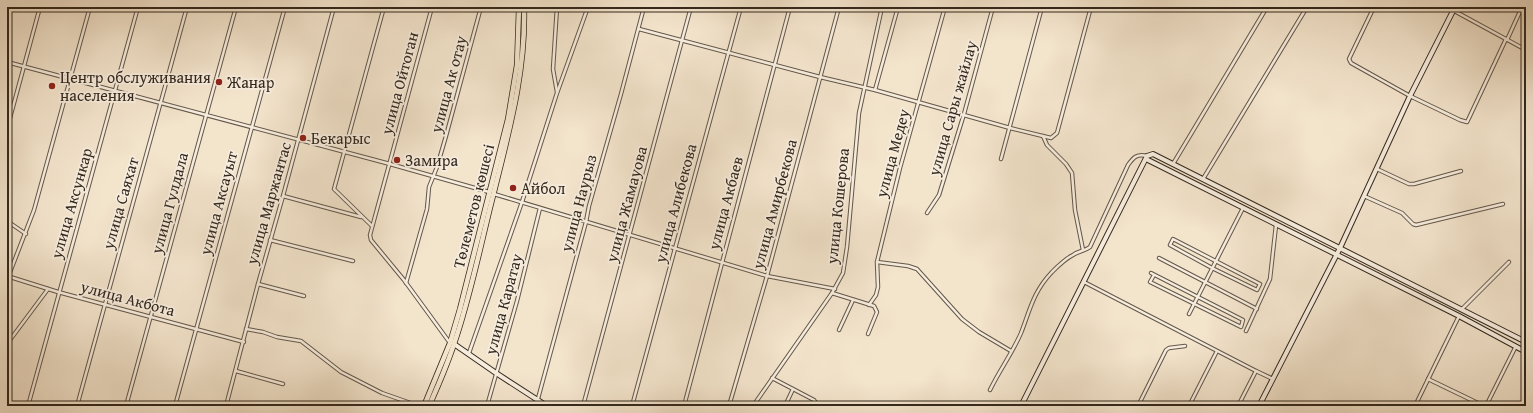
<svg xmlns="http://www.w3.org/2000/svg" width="1533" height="413" font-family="'Gentium Book Plus',serif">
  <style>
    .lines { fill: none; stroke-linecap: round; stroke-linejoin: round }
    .street-casing { stroke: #635749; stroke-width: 4.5 }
    .secondary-casing { stroke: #33281d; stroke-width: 6 }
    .primary-casing { stroke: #33281d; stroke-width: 6 }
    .street { stroke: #f7edde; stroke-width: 2.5 }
    .secondary { stroke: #f7edde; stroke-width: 4 }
    .primary { stroke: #f3e4cc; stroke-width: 4.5 }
    .poi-dot { fill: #8f2418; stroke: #f7edde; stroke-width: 1.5 }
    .labels { text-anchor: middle; stroke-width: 3.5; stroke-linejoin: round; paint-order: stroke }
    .poi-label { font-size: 16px; fill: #33281d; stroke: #f7edde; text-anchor: start }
    .street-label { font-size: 16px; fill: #33281d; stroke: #f7edde }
  </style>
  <rect width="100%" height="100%" fill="#f3e4cc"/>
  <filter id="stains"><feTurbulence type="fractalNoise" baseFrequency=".005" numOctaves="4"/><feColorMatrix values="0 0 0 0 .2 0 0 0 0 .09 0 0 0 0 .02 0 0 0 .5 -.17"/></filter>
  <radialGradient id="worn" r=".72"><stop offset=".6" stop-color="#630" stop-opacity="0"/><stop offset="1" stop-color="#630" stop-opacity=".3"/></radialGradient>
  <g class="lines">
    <defs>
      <g id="street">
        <path d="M432 7 370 235 371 240 404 280 450 343"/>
        <path d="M1374 7 1349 59 1351 63 1410 96 1460 120 1467 122 1469 118 1506 39"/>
        <path d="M1447 7 1526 50"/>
        <path d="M639 29 820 77 875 90 1010 128 1051 138 1057 133 1091 7"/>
        <path d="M1507 40 1522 7"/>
        <path d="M7 62 390 164 489 192"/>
        <path d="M875 90 898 7"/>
        <path d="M557 92 553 69 557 7"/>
        <path d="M7 129 40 7"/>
        <path d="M1043 136 1047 145 1066 164 1072 173 1075 210 1083 250"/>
        <path d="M1001 159 1042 7"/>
        <path d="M1173 164 1267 7"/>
        <path d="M1377 169 1409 184H1414L1461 171"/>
        <path d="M1203 179 1307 7"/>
        <path d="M494 194 767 276 835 289"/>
        <path d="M283 196 361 217"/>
        <path d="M1364 196 1402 213 1413 224 1416 225 1503 204"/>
        <path d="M927 213 939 195 964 114 993 7"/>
        <path d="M7 221 26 234"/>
        <path d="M372 226 334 189 384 7"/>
        <path d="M1173 239 1260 284 1257 290 1212 268 1170 245Z"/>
        <path d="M270 240 353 261"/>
        <path d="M1159 258 1257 309"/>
        <path d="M877 262 908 266 917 269 962 319 979 332 1011 351"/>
        <path d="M1151 273 1243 320 1241 327 1150 282 1154 275"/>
        <path d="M7 276 58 292 244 342"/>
        <path d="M7 280 34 210 90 7"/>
        <path d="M1084 282 1256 371 1238 406"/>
        <path d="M406 283 427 209 429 187 437 167 446 136 481 7"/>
        <path d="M258 284 304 296"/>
        <path d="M832 293 874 306 877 312 868 334"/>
        <path d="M869 305 876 295 878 287 877 262 900 168 945 7"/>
        <path d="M1462 309 1509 262"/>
        <path d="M1189 314 1243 208"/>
        <path d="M246 329 263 332 277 337 301 341 341 372 382 393 419 406"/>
        <path d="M839 330 853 300"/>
        <path d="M1246 331 1270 279 1276 225"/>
        <path d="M7 344 48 289"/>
        <path d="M469 353 522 202 557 93 588 7"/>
        <path d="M236 371 283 384"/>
        <path d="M1256 371 1273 379"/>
        <path d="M772 378 814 400 816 403V406"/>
        <path d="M1428 379 1484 406"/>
        <path d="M990 390C999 371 1013 352 1021 333 1030 310 1033 292 1052 272 1058 266 1065 259 1073 255 1078 251 1085 251 1090 247L1128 165C1133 158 1137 153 1147 156"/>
        <path d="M28 406C64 273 101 140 138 7"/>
        <path d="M77 406 187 7"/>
        <path d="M126 406 236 7"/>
        <path d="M175 406 285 7"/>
        <path d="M226 406 258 284 283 196 334 7"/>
        <path d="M487 406 517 301 540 208"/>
        <path d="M536 406 586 222 589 206 621 94 644 7"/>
        <path d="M583 406 691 7"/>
        <path d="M632 406 741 7"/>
        <path d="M684 406 790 7"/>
        <path d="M729 406 767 276 839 7"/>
        <path d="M753 406 832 293 843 273 847 247 859 113 882 7"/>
        <path d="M785 406 793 389"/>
        <path d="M1138 406 1166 350 1169 348 1185 346"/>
        <path d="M1189 406 1217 351"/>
        <path d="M1415 406 1459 316"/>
        <path d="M1486 406 1516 346"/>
      </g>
      <g id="secondary">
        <path d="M1146 159 1459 316 1526 352"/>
        <path d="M454 344 496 373 547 406"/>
        <path d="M1021 406 1147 156 1153 154 1526 342"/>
        <path d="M1259 406 1340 248 1410 96 1455 7"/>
      </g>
      <g id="primary">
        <path d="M424 406 450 343 460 309 508 119 517 65 519 7"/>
        <path d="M429 406C438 386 447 365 454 344 471 295 481 242 494 192 509 131 526 71 524 7"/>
      </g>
    </defs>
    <use href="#street" class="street-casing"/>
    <use href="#secondary" class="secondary-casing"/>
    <use href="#primary" class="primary-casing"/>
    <use href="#street" class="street"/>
    <use href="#secondary" class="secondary"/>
    <use href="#primary" class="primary"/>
  </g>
  <g class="poi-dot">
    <circle cx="219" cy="82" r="4"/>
    <circle cx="52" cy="86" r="4"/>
    <circle cx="303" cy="138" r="4"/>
    <circle cx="397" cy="160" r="4"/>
    <circle cx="513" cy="188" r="4"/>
  </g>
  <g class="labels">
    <g class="poi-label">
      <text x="60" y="83">Центр обслуживания<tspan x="60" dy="18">населения</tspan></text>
      <text x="227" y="88">Жанар</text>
      <text x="311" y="144">Бекарыс</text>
      <text x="405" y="166">Замира</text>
      <text x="521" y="194">Айбол</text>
    </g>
    <g class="street-label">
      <text transform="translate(399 83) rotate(-75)" y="6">улица Ойтоган</text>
      <text transform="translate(448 84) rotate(-75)" y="6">улица Ак отау</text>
      <text transform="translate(952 108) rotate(-74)" y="6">улица Сары жайлау</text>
      <text transform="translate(892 153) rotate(-75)" y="6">улица Медеу</text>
      <text transform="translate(71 203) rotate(-74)" y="6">улица Аксункар</text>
      <text transform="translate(120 203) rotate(-74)" y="6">улица Саяхат</text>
      <text transform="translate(169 203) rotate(-75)" y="6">улица Гулдала</text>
      <text transform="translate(218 203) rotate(-75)" y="6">улица Аксауыт</text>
      <text transform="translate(268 203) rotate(-74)" y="6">улица Маржантас</text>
      <text transform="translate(578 203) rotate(-75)" y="6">улица Наурыз</text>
      <text transform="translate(675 203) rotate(-75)" y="6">улица Алибекова</text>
      <text transform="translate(725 203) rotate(-75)" y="6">улица Акбаев</text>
      <text transform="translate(626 204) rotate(-75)" y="6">улица Жамауова</text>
      <text transform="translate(774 204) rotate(-75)" y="6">улица Амирбекова</text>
      <text transform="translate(473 206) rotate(-76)" y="6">Төлеметов көшесі</text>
      <text transform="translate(837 206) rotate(-84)" y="6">улица Кошерова</text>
      <text transform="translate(128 298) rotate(15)" y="6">улица Акбота</text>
      <text transform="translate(503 304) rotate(-75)" y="6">улица Каратау</text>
    </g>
  </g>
  <rect width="1533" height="413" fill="none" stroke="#f3e4cc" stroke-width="24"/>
  <rect x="8" y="8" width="1517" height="397" fill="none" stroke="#33281d" stroke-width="2"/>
  <rect x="12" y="12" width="1509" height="389" fill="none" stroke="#33281d"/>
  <rect width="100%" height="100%" filter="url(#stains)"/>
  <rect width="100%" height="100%" fill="url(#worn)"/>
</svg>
